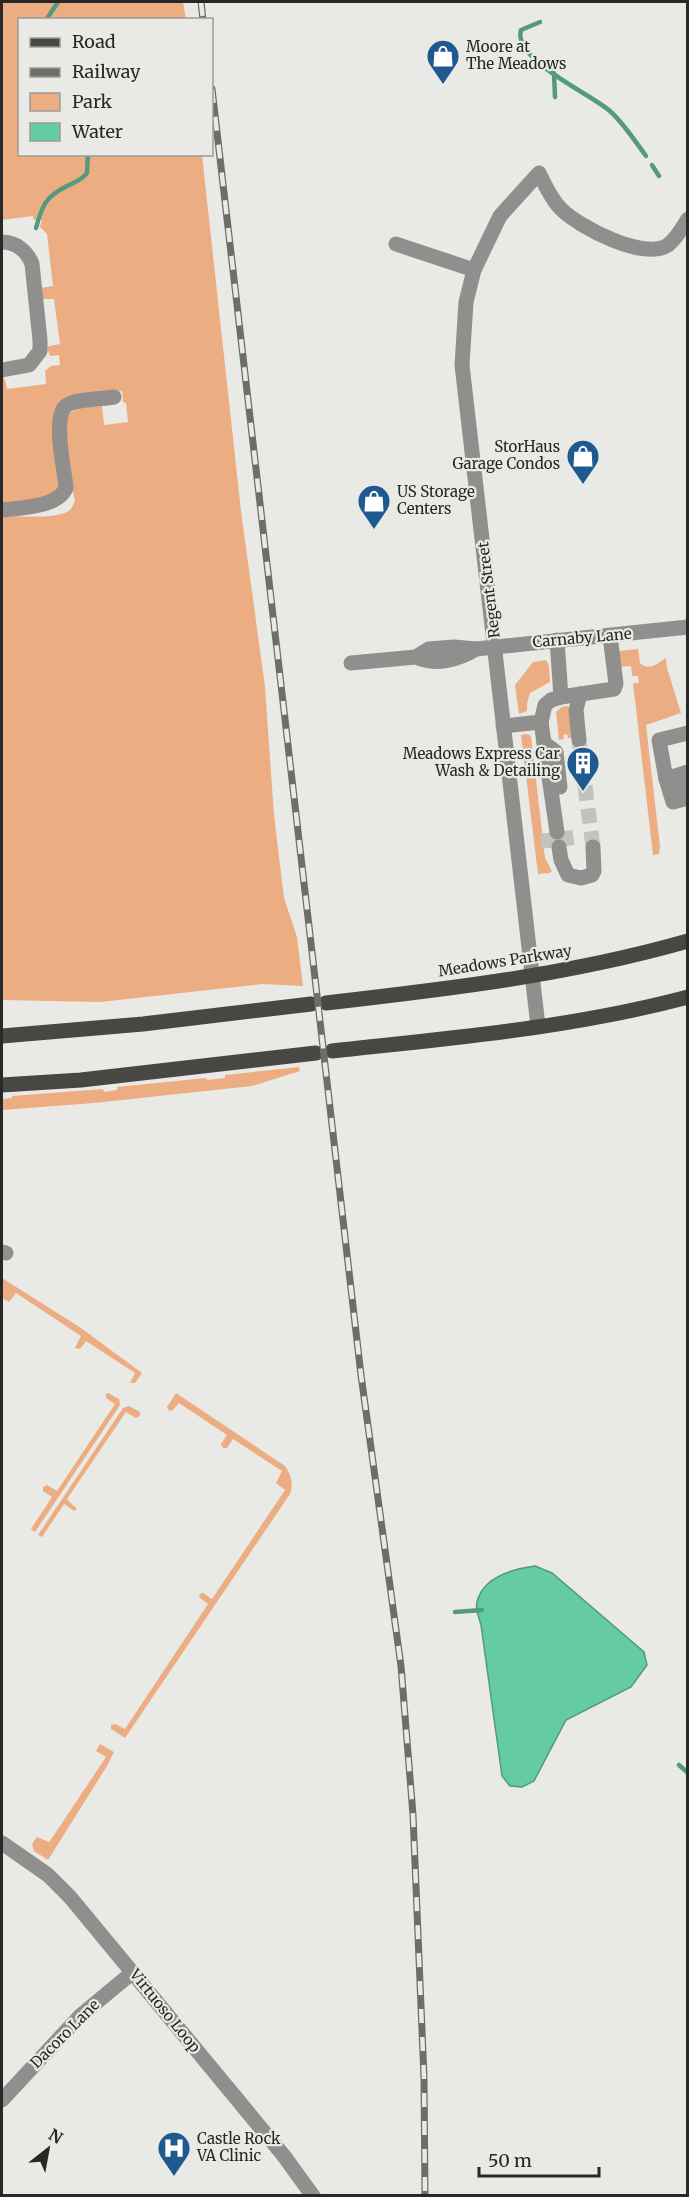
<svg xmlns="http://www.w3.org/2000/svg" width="689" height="2197" font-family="Merriweather,serif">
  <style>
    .green { fill: #edad83 }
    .water { fill: #65cba4; stroke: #539a7e; stroke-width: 1.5 }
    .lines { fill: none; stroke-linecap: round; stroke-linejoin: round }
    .stream { stroke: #539a7e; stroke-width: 4.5 }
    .minor-tunnel { stroke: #c2c3bf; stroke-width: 15; stroke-dasharray: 15 8; stroke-linecap: butt }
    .minor { stroke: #908f8d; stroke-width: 15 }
    .major { stroke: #484744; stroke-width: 15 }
    .rail-casing { stroke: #6d6d6b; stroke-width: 7 }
    .rail { stroke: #e9eae5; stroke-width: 4.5; stroke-dasharray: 14; stroke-linecap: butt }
    .labels { text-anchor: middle; stroke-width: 4.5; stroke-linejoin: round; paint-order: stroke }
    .poi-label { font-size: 15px; fill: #282827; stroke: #e9eae5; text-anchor: start }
    .street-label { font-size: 15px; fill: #282827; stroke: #e9eae5 }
  </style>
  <rect width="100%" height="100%" fill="#e9eae5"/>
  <g class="green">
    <path d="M2 2H183L186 19 20 20V154L202 155 241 511 265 687 274 815 284 898 297 937 303 986 262 984 100 1002 2 1000V516C18 516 53 519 67 512 72 509 73 506 75 500 72 485 58 423 70 413 78 406 91 406 102 405L104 425 128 422 126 403 123 402 122 391 72 398 63 401 61 479 58 490 48 497 2 504V376L5 379 7 389 46 384 45 371 51 366 60 365 59 355 50 356 47 348 49 346 60 344 54 299H43L41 288 53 286 47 234 40 227 42 220H34L33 216 2 220Z"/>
    <path d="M638 649 640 663C649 671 657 664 666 658L667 668 681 713 646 725 660 846 659 854 653 855 633 683H639L638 676H632L631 666 620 667 619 651Z"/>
    <path d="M546 660 549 666 550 682 530 693 527 704V711L519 714 515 685 533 662Z"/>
    <path d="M567 706 569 708 575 738H568L567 734 563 735 564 739 559 740 556 712 562 707Z"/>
    <path d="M528 734 531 736 545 858 552 871 550 873 538 874 521 735Z"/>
    <path d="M299 1067 300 1071 252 1086 94 1103 2 1110V1099L12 1098V1096L103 1089 104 1092 117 1090V1087L206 1078 207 1080 225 1078V1075Z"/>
    <path d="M2 1278 81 1328 142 1373 135 1383H130L135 1373 86 1341 80 1349 75 1348 81 1336 16 1293 9 1302 2 1298Z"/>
    <path d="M108 1393 119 1399 120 1405 35 1532 31 1529 52 1497 43 1491V1487L47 1485 57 1491 115 1404 106 1398V1394Z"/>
    <path d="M176 1393 285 1466C291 1475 294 1483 290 1494L125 1738 111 1729V1725L115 1724 125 1729 208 1604 200 1598 199 1594 203 1593 212 1599 285 1490 276 1483 282 1471 233 1439 227 1448H223L221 1444 227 1435 179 1403 172 1411 168 1410 167 1407Z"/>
    <path d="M129 1406 140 1412V1416L136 1418 126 1412 67 1499 77 1509 74 1511 64 1504 42 1537 38 1535 123 1408Z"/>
    <path d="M100 1744 114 1752 107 1766 48 1860 34 1851 32 1844 37 1837 49 1842 56 1832 106 1757 96 1751Z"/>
  </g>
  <path class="water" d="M535 1566 552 1573 644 1652 647 1665 631 1687 566 1720 534 1781 522 1787 510 1786 502 1776 481 1625C479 1618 475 1609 477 1602 483 1577 513 1569 535 1566Z"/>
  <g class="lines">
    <g class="stream">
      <path d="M46 20 58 2"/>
      <path d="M540 22 521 30C512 60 592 94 611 112 624 124 635 141 646 156"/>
      <path d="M554 73 555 97"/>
      <path d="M652 165 659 176"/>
      <path d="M36 228C42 206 45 197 67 186 75 182 82 180 87 173L88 154"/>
      <path d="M455 1612 482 1610"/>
      <path d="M679 1765 688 1773"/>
    </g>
    <g class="minor-tunnel">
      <path d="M579 740 593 847"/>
      <path d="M565 831 567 846"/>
      <path d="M548 833 549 848"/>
    </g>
    <g class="minor">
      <path d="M2 242C16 242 27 251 32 264L40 340V351L29 365 2 370"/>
      <path d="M396 244 474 270"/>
      <path d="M2 510C21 508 58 507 66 488 65 471 51 416 67 405 76 399 103 399 114 397"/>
      <path d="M416 657C435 666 458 660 476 649"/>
      <path d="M351 663 416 657 429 649 454 647 476 649 688 627"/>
      <path d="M561 697 614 689 616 684 610 636"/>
      <path d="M541 722 557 832"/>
      <path d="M503 726 541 722 545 705 551 700 561 697 557 640"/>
      <path d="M688 733 659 740 666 779 673 802 688 798"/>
      <path d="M579 740 576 710 580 694"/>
      <path d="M544 743 556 752 560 787"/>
      <path d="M666 779 688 772"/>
      <path d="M670 791 688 786"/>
      <path d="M559 847 561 860 568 875 581 878 592 875 594 871 593 847"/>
      <path d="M538 1026 462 365 466 302 474 270 500 216 539 173C545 185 551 199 561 209 579 227 644 261 668 245 677 238 682 228 688 219"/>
      <path d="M2 1252 6 1253"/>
      <path d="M2 1843 48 1875 70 1897 284 2156 313 2196"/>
      <path d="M2 2100 80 2016 133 1972"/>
    </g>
    <g class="major">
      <path d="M326 1003C448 989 569 975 688 941"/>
      <path d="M2 1036 143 1024 311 1004"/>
      <path d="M332 1051C451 1038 572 1028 688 997"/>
      <path d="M2 1085 81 1080 316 1053"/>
    </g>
    <defs>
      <g id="rail">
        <path d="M201 2 203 20"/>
        <path d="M212 89 361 1375 401 1666 413 1815 424 2078 425 2196"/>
      </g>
    </defs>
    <use href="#rail" class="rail-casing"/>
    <use href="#rail" class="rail"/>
  </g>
  <defs>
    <symbol id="shop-pin" viewBox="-11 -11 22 30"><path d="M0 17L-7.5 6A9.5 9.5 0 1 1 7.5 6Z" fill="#1e5990" stroke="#e9eae5"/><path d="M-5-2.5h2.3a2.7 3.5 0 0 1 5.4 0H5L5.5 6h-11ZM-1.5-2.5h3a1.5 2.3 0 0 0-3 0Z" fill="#fff"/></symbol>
    <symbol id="building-pin" viewBox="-11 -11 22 30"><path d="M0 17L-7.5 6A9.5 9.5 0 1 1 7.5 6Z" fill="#1e5990" stroke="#e9eae5"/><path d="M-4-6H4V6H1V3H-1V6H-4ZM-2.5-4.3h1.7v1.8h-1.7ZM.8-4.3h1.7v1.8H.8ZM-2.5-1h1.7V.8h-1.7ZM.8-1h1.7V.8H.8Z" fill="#fff"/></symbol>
    <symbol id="hospital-pin" viewBox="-11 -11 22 30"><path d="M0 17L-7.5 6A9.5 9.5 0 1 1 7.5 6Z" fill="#1e5990" stroke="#e9eae5"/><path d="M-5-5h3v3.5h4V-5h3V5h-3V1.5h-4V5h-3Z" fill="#fff"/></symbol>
  </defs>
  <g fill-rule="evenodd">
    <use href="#shop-pin" x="424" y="37" width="38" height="52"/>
    <use href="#shop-pin" x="564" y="437" width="38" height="52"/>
    <use href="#shop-pin" x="355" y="482" width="38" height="52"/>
    <use href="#building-pin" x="564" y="744" width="38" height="52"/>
    <use href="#hospital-pin" x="155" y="2129" width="38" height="52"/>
  </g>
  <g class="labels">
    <g class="poi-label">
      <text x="466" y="52">Moore at<tspan x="466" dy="17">The Meadows</tspan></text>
      <text x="560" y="452" text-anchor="end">StorHaus<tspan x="560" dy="17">Garage Condos</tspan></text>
      <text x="397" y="497">US Storage<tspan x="397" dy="17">Centers</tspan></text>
      <text x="560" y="759" text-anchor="end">Meadows Express Car<tspan x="560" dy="17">Wash &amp; Detailing</tspan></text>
      <text x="197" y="2144">Castle Rock<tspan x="197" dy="17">VA Clinic</tspan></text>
    </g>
    <g class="street-label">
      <text transform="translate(489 590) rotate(-97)" y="5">Regent Street</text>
      <text transform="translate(582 638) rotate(-5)" y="5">Carnaby Lane</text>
      <text transform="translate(505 961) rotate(-9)" y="5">Meadows Parkway</text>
      <text transform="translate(165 2011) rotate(51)" y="5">Virtuoso Loop</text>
      <text transform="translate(65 2034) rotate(-45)" y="5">Dacoro Lane</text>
    </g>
  </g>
  <rect width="689" height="2197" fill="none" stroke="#282827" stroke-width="6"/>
  <rect x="18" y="18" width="195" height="138" fill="#e9eae5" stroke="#9c9c99" stroke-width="1.5"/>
  <rect x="30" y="38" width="30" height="9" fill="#484744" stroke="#9c9c99" stroke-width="1.5"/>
  <text x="72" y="48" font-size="18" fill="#282827">Road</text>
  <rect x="30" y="68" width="30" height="9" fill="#6d6d6b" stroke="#9c9c99" stroke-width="1.5"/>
  <text x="72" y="78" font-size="18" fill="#282827">Railway</text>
  <rect x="30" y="93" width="30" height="18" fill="#edad83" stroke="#9c9c99" stroke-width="1.5"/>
  <text x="72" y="108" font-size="18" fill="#282827">Park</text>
  <rect x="30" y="123" width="30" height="18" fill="#65cba4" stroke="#9c9c99" stroke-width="1.5"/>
  <text x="72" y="138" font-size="18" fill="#282827">Water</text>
  <g transform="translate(48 2149) rotate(31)" stroke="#e9eae5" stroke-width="4.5" paint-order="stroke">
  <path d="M0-4.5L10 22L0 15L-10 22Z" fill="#282827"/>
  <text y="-9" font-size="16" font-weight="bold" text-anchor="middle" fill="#282827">N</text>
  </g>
  <path d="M479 2167v9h120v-9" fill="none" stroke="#282827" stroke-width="3"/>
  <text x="488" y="2167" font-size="18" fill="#282827" stroke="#e9eae5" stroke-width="4.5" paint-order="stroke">50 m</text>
</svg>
